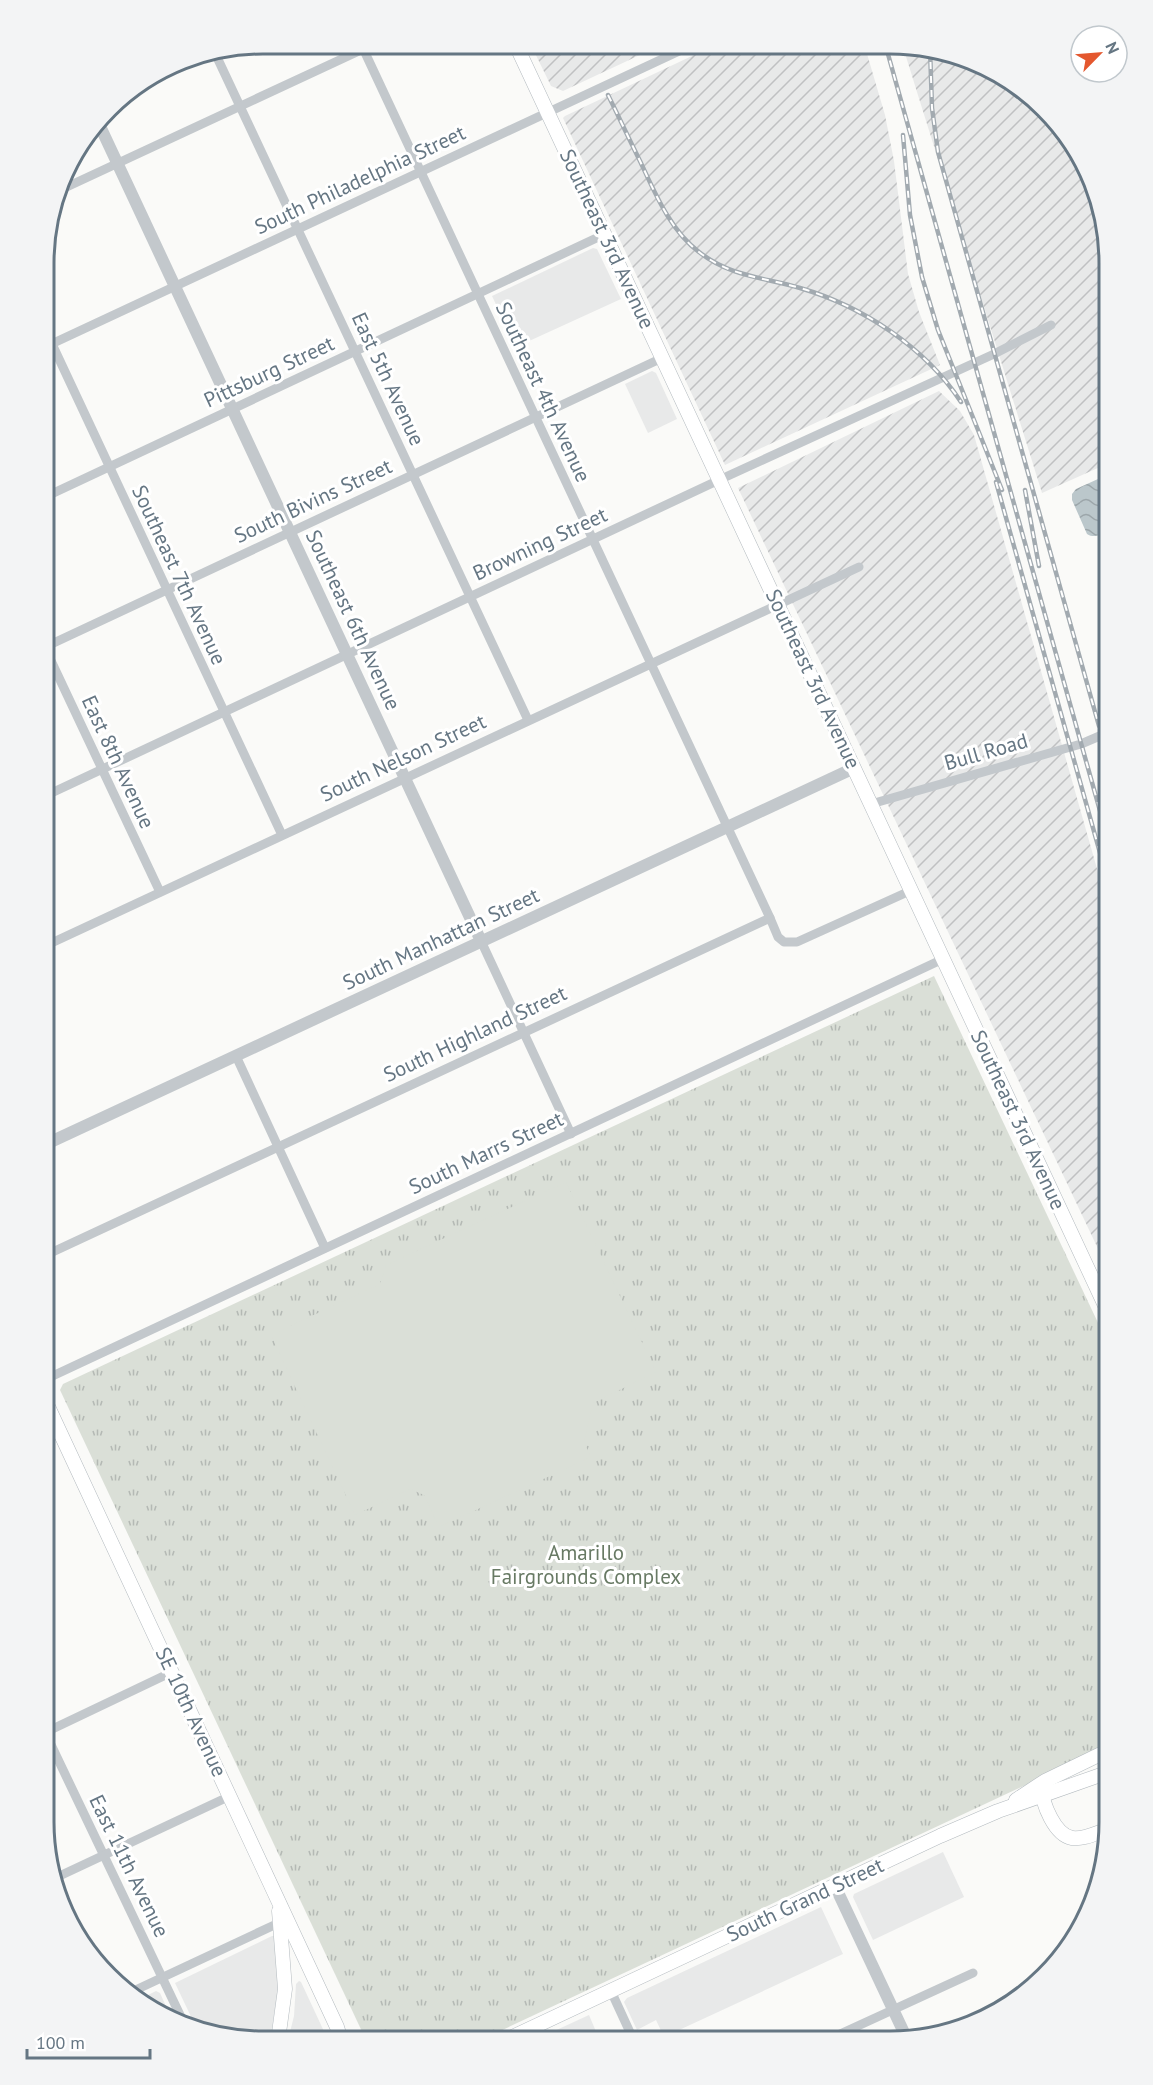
<svg xmlns="http://www.w3.org/2000/svg" width="1153" height="2085" font-family="'PT Sans',sans-serif">
  <style>
    .built { fill: #e8e9e9 }
    .industrial { fill: url(#industrial-furrows) }
    .park { fill: url(#park-tufts) }
    .pitch { fill: #dadfd7 }
    .water { fill: url(#water-waves) }
    .lines { fill: none; stroke-linecap: round; stroke-linejoin: round }
    .secondary-casing { stroke: #b3babf; stroke-width: 15 }
    .minor { stroke: #c3c8cc; stroke-width: 9 }
    .tertiary { stroke: #c3c8cc; stroke-width: 12 }
    .secondary { stroke: #fff; stroke-width: 14 }
    .rail-casing { stroke: #a2aab0; stroke-width: 4.5 }
    .rail { stroke: #fff; stroke-width: 2; stroke-dasharray: 7; stroke-linecap: butt }
    .labels { text-anchor: middle; stroke-width: 6; stroke-linejoin: round; paint-order: stroke }
    .street-label { font-size: 21px; fill: #657683; stroke: #fff }
    .park-label { font-size: 21px; fill: #687a64; stroke: #fff }
    .rim { fill: none; stroke: #657683; stroke-width: 3 }
  </style>
  <defs>
    <pattern id="industrial-furrows" width="10" height="10" patternUnits="userSpaceOnUse" patternTransform="scale(1.5)"><rect width="10" height="10" fill="#e8e9e9"/><path d="M-1 1l2-2M0 10L10 0M9 11l2-2" fill="none" stroke="#c0c1c2"/></pattern>
    <pattern id="park-tufts" width="24" height="20" patternUnits="userSpaceOnUse" patternTransform="scale(1.5)"><rect width="24" height="20" fill="#dadfd7"/><path d="M3 7l-1-3M5 7V3M7 7l1-3M15 17l-1-3M17 17v-4M19 17l1-3" fill="none" stroke="#b4b9b4"/></pattern>
    <pattern id="water-waves" width="16" height="10" patternUnits="userSpaceOnUse" patternTransform="scale(1.5)"><rect width="16" height="10" fill="#bbc7cb"/><path d="M0 5q4-4 8 0t8 0" fill="none" stroke="#9ca6aa"/></pattern>
  </defs>
  <rect width="100%" height="100%" fill="#fafaf8"/>
  <g class="built">
    <path d="M593 248 597 249 621 299 516 347 492 296Z"/>
    <path d="M652 371 656 373 677 419 648 433 625 384Z"/>
    <path d="M943 1852 964 1897 873 1940 853 1897 854 1894Z"/>
    <path d="M821 1907 843 1954 664 2037 656 2020 637 2030 624 2002 627 1998Z"/>
    <path d="M272 1936H276L278 1990 270 2040H234L194 2023 175 1983Z"/>
    <path d="M299 1981 301 1982 328 2040H288L294 2016 296 1984Z"/>
    <path d="M156 1991 160 1993 169 2013 138 2000Z"/>
    <path d="M589 2015 600 2041 537 2040V2039Z"/>
  </g>
  <g class="industrial">
    <path d="M531 45 659 46 563 91 551 86Z"/>
    <path d="M713 46 865 47 885 115 894 161 908 274 919 312 940 365 725 465 563 118 565 116Z"/>
    <path d="M903 47 932 48 1034 98 1098 192 1109 263V463L1042 493Z"/>
    <path d="M939 391 960 411 974 435 1109 911V1272L738 488Z"/>
  </g>
  <path class="park" d="M934 976 1109 1346V1746L481 2040H366L60 1390 63 1384Z"/>
  <path class="pitch" d="M566 1182 656 1372 593 1403 584 1442 591 1457 439 1527 424 1495 410 1489 355 1515 271 1335 380 1284 386 1265Z"/>
  <path class="water" d="M1109 474V531C1101 534 1095 539 1087 534L1072 500V494L1076 489Z"/>
  <g class="lines">
    <defs>
      <g id="secondary">
        <path d="M516 45 1109 1314"/>
        <path d="M44 1398 337 2027 341 2040"/>
        <path d="M1042 1788C1042 1804 1055 1835 1072 1838 1084 1840 1098 1832 1109 1829"/>
        <path d="M1016 1800 1045 1781 1109 1750"/>
        <path d="M278 2040 285 1989 279 1911"/>
        <path d="M506 2040 940 1836 998 1811 1109 1772"/>
      </g>
    </defs>
    <use href="#secondary" class="secondary-casing"/>
    <g class="minor">
      <path d="M361 44 770 918"/>
      <path d="M215 53 528 720"/>
      <path d="M58 191 374 44"/>
      <path d="M45 329 282 835"/>
      <path d="M45 347 690 46"/>
      <path d="M45 497 605 234"/>
      <path d="M45 647 662 358"/>
      <path d="M45 648 160 892"/>
      <path d="M45 796 719 480 994 354 1051 325"/>
      <path d="M871 804 1081 744 1109 732"/>
      <path d="M481 941 571 1134"/>
      <path d="M45 946 859 567"/>
      <path d="M236 1056 325 1248"/>
      <path d="M44 1256 770 918 778 937 784 942H797L912 890"/>
      <path d="M44 1380 943 959"/>
      <path d="M44 1434 57 1427"/>
      <path d="M44 1730 181 2017"/>
      <path d="M44 1733 172 1672"/>
      <path d="M53 1879 230 1796"/>
      <path d="M611 1991 634 2041"/>
      <path d="M127 1994 283 1921"/>
      <path d="M825 2041 973 1973"/>
    </g>
    <g class="tertiary">
      <path d="M99 124 481 941"/>
      <path d="M44 1145 854 768"/>
      <path d="M835 1886 907 2039"/>
    </g>
    <use href="#secondary" class="secondary"/>
    <defs>
      <g id="rail">
        <path d="M886 47 1109 843"/>
        <path d="M930 48 932 108 938 152 1099 726"/>
        <path d="M608 95C619 117 629 139 640 161 655 193 670 230 699 252 731 277 763 277 800 288 862 306 925 347 961 402"/>
        <path d="M903 135 910 215 922 277 938 330 1002 490"/>
        <path d="M996 482 1109 885"/>
        <path d="M1025 490 1039 566"/>
      </g>
    </defs>
    <use href="#rail" class="rail-casing"/>
    <use href="#rail" class="rail"/>
  </g>
  <g class="labels">
    <g class="street-label">
      <text transform="translate(360 180) rotate(-25)" y="7">South Philadelphia Street</text>
      <text transform="translate(607 239) rotate(65)" y="7">Southeast 3rd Avenue</text>
      <text transform="translate(269 372) rotate(-25)" y="7">Pittsburg Street</text>
      <text transform="translate(388 379) rotate(65)" y="7">East 5th Avenue</text>
      <text transform="translate(543 392) rotate(65)" y="7">Southeast 4th Avenue</text>
      <text transform="translate(313 501) rotate(-25)" y="7">South Bivins Street</text>
      <text transform="translate(540 544) rotate(-25)" y="7">Browning Street</text>
      <text transform="translate(179 575) rotate(65)" y="7">Southeast 7th Avenue</text>
      <text transform="translate(353 620) rotate(65)" y="7">Southeast 6th Avenue</text>
      <text transform="translate(813 679) rotate(65)" y="7">Southeast 3rd Avenue</text>
      <text transform="translate(986 752) rotate(-16)" y="7">Bull Road</text>
      <text transform="translate(403 758) rotate(-25)" y="7">South Nelson Street</text>
      <text transform="translate(118 762) rotate(65)" y="7">East 8th Avenue</text>
      <text transform="translate(441 939) rotate(-25)" y="7">South Manhattan Street</text>
      <text transform="translate(475 1034) rotate(-25)" y="7">South Highland Street</text>
      <text transform="translate(1018 1120) rotate(65)" y="7">Southeast 3rd Avenue</text>
      <text transform="translate(486 1153) rotate(-25)" y="7">South Marrs Street</text>
      <text transform="translate(191 1712) rotate(65)" y="7">SE 10th Avenue</text>
      <text transform="translate(129 1866) rotate(64)" y="7">East 11th Avenue</text>
      <text transform="translate(805 1900) rotate(-25)" y="7">South Grand Street</text>
    </g>
    <g class="park-label">
      <text x="586" y="1560">Amarillo<tspan x="586" dy="24">Fairgrounds Complex</tspan></text>
    </g>
  </g>
  <path d="M0 0H1153V2085H0ZM263 54H890A209 209 0 0 1 1099 263V1822A209 209 0 0 1 890 2031H263A209 209 0 0 1 54 1822V263A209 209 0 0 1 263 54Z" fill="#f3f4f5" fill-rule="evenodd"/>
  <path class="rim" d="M263 54H890A209 209 0 0 1 1099 263V1822A209 209 0 0 1 890 2031H263A209 209 0 0 1 54 1822V263A209 209 0 0 1 263 54Z"/>
  <g transform="translate(1099 54) rotate(65)"><circle r="28" fill="#ffffff" stroke="#c1c8cd" stroke-width="1.5"/>
  <path d="M0-4.5L10 22L0 15L-10 22Z" fill="#e4572e"/>
  <text y="-9" font-size="16" font-weight="bold" text-anchor="middle" fill="#657683">N</text>
  </g>
  <path d="M27 2049v9h123v-9" fill="none" stroke="#657683" stroke-width="3"/>
  <text x="36" y="2049" font-size="18" fill="#657683" stroke="#ffffff" stroke-width="4.5" paint-order="stroke">100 m</text>
</svg>
